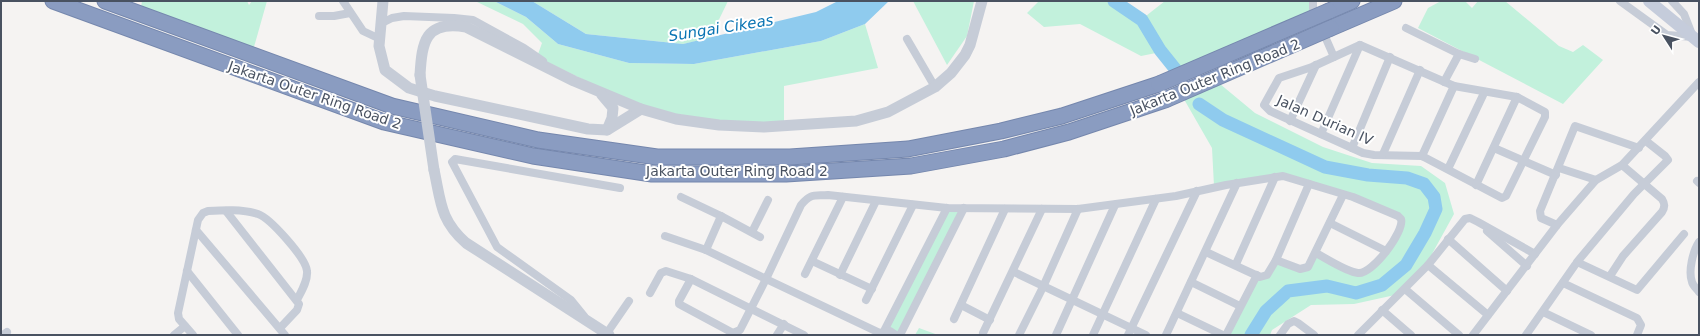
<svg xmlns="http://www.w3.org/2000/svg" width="1700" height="336" font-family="'DejaVu Sans',sans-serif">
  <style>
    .green { fill: #c2f1dc }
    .water { fill: #8fcbee }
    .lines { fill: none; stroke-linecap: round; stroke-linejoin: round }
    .river { stroke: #8fcbee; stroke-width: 13 }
    .motorway-casing { stroke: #7587ad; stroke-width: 17 }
    .minor { stroke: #c6ccd7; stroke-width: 8 }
    .tertiary { stroke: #c6ccd7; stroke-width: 11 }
    .secondary { stroke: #c5ccdb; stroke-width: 12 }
    .motorway { stroke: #8a9cc1; stroke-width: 15 }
    .motorway-bridge-casing { stroke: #7587ad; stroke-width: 17; stroke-linecap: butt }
    .tertiary-bridge { stroke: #c6ccd7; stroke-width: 11 }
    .motorway-bridge { stroke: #8a9cc1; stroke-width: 15 }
    .labels { text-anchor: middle; stroke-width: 4; stroke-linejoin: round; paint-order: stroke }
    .street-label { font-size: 14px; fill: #495261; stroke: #fff }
    .water-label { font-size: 15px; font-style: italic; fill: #0a74b3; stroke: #fff }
  </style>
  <rect width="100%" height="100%" fill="#f5f3f2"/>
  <g class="green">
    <path d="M142 1H247L249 5 252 1H267L252 54 140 13Z"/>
    <path d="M475 1H494L526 17 558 44 629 63 694 64 821 41 865 24 878 68 784 86V126L764 127 643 109 537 57 542 43 523 24Z"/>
    <path d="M532 1H728L710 38 683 44 586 34Z"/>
    <path d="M913 1H974L967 36 947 65Z"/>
    <path d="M1039 1H1114L1142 19 1165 1H1313L1315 17 1180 75 1161 52 1141 56 1080 24 1044 27 1027 13Z"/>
    <path d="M1441 1H1465L1472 8 1478 1H1505L1559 46 1573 52 1583 45 1603 60 1563 104 1418 28 1428 8Z"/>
    <path d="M1214 79 1255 113 1323 147 1372 163 1421 166 1445 183 1454 214 1427 263 1395 295 1354 304 1311 305 1272 330 1270 335H1226L1260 277 1276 260 1300 269 1316 253 1358 273 1386 251 1401 219 1292 178 1214 186 1212 148 1181 94Z"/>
    <path d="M947 208H964L900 335 880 333Z"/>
    <path d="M919 328 938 335H915Z"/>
  </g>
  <path class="water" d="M494 1H532L586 34 683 44 816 12 838 1H889L865 24 821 41 694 64 629 63 558 44 526 17Z"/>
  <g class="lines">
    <g class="river">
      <path d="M1114 1 1142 20 1160 50 1180 75"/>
      <path d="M1199 104 1223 120 1325 167 1368 175 1407 178 1424 184 1434 197 1436 209 1425 233 1406 265 1382 285 1356 293 1327 286 1288 291 1266 311 1251 335"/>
    </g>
    <defs>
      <g id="motorway">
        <path d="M53 1 384 122 533 156 652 174H786L911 166 1004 149 1069 132 1165 100"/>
        <path d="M105 1 392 106 538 140 657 157H790L908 149 1001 131 1062 116 1159 84"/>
        <path d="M1329 11 1352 1"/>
        <path d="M1331 28 1394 1"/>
      </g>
    </defs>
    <use href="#motorway" class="motorway-casing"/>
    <g class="minor">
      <path d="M343 1 363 31 380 39"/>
      <path d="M1313 1V9L1334 57"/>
      <path d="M1620 1 1667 35 1693 37 1684 14 1672 1"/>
      <path d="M319 16H334L350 13"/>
      <path d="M382 23 392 18 404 16 454 18 473 20 524 48 543 61"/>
      <path d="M1406 28 1459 54 1475 59"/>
      <path d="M907 39 935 87"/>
      <path d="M1360 45 1454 86 1517 97 1545 112V117L1506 196 1502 198 1422 156 1374 155 1363 153 1270 111 1264 105 1279 78 1312 67Z"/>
      <path d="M1444 82 1459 54"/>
      <path d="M1290 121 1316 65"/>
      <path d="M1321 134 1360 45"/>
      <path d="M1646 141 1665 156 1668 160 1634 194 1577 262 1637 290 1684 234"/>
      <path d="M1352 148 1390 57"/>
      <path d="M1494 148 1556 175"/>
      <path d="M1383 154 1420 70"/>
      <path d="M1422 156 1454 86"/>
      <path d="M1559 168 1596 180"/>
      <path d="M1448 169 1484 93"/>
      <path d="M1697 181 1699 183"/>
      <path d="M1476 185 1517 97"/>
      <path d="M681 197 721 216 760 237"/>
      <path d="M226 211 299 304 297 310 280 328"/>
      <path d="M1330 223 1386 251"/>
      <path d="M1557 225 1541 218 1540 211 1575 126 1639 148"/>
      <path d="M196 230 285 335"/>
      <path d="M1487 231 1527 266"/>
      <path d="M752 232 768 200"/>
      <path d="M665 236 706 250 766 279 801 205C811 193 814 196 828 195L947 208 1078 209 1176 196 1226 185 1283 176 1353 197 1398 216 1401 219C1405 231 1372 275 1358 273 1347 272 1327 259 1316 253"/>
      <path d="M1448 239 1507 291"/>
      <path d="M1699 242C1693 251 1688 271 1692 282 1693 286 1697 289 1699 292"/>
      <path d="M706 250 721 216"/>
      <path d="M1206 252 1260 277 1267 275 1276 260 1309 184"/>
      <path d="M1276 260 1300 269 1308 267 1343 195"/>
      <path d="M812 261 872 289"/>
      <path d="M1236 264 1275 177"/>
      <path d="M1428 265 1488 315"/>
      <path d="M187 271 238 335"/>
      <path d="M1014 272 1146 335"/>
      <path d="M805 274 843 197"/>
      <path d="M840 275 876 201"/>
      <path d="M1610 276 1623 256 1662 212C1665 207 1665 204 1662 199L1622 165"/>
      <path d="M691 279 679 301V304L733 333 740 330 766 279 880 333"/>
      <path d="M1191 282 1240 306"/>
      <path d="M1563 283 1637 318 1641 325 1637 335"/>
      <path d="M1405 289 1459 335"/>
      <path d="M650 293 661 273 666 271 691 279 804 335"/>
      <path d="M866 300 913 205"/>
      <path d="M961 305 990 320"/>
      <path d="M1382 310 1411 335"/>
      <path d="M1543 312 1591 335"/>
      <path d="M1177 313 1223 335"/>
      <path d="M584 316 571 300 497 247 452 162 455 159 620 188"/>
      <path d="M954 319 1005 209"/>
      <path d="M884 331 947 208"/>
      <path d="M607 333 629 301"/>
      <path d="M880 333 890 331 896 335"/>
      <path d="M983 333 1042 209"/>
      <path d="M3 335 7 332"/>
      <path d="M174 335 185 326"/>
      <path d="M193 335 179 319 178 313 198 220 203 213 208 211C224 210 242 209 258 214 270 218 306 258 307 271 308 281 301 292 297 300"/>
      <path d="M777 335 784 324"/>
      <path d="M900 335 964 208"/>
      <path d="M1019 335 1043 287 1078 209"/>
      <path d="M1056 335 1115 205"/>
      <path d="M1093 335 1156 199"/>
      <path d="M1128 335 1197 191"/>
      <path d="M1166 335 1237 183"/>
      <path d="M1226 335 1257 275"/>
      <path d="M1280 335 1288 324 1294 321 1298 323 1314 335"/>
      <path d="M1358 335 1428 265 1465 219 1470 218 1478 222 1535 254"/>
      <path d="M1473 335 1557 225 1596 180 1622 165 1699 82"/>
      <path d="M1526 335 1575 265"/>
    </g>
    <g class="tertiary">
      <path d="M383 1 379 46 385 70 409 88 435 96 588 129 607 130 641 109"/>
      <path d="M420 75C422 42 425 20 466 27L574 81 641 109 676 119 719 125 764 127 856 121 888 112 935 87 951 73 965 55 970 45 982 1"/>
      <path d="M602 95 613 108 612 118 607 130"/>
      <path d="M434 170C441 202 440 220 466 243L609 335"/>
    </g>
    <path class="secondary" d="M1649 1 1699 42"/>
    <use href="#motorway" class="motorway"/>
    <defs>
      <g id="motorway-bridge">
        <path d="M1159 84 1329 11"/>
        <path d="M1165 100 1331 28"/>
      </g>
    </defs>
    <use href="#motorway-bridge" class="motorway-bridge-casing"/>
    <path class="tertiary-bridge" d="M420 75 434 170"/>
    <use href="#motorway-bridge" class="motorway-bridge"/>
  </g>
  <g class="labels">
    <g class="street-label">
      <text transform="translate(1215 77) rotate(-22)" y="5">Jakarta Outer Ring Road 2</text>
      <text transform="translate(315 95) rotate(19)" y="5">Jakarta Outer Ring Road 2</text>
      <text transform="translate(1325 120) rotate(24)" y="5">Jalan Durian IV</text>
      <text x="737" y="176">Jakarta Outer Ring Road 2</text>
    </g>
    <g class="water-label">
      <text transform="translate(721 28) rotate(-9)" y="5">Sungai Cikeas</text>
    </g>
  </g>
  <rect width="1700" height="336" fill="none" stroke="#495261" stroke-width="4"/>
  <g transform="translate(1664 36) rotate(306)" stroke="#ffffff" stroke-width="3" paint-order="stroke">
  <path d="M0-3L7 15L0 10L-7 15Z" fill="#495261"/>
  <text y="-6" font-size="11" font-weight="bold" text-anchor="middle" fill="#495261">U</text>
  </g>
</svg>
